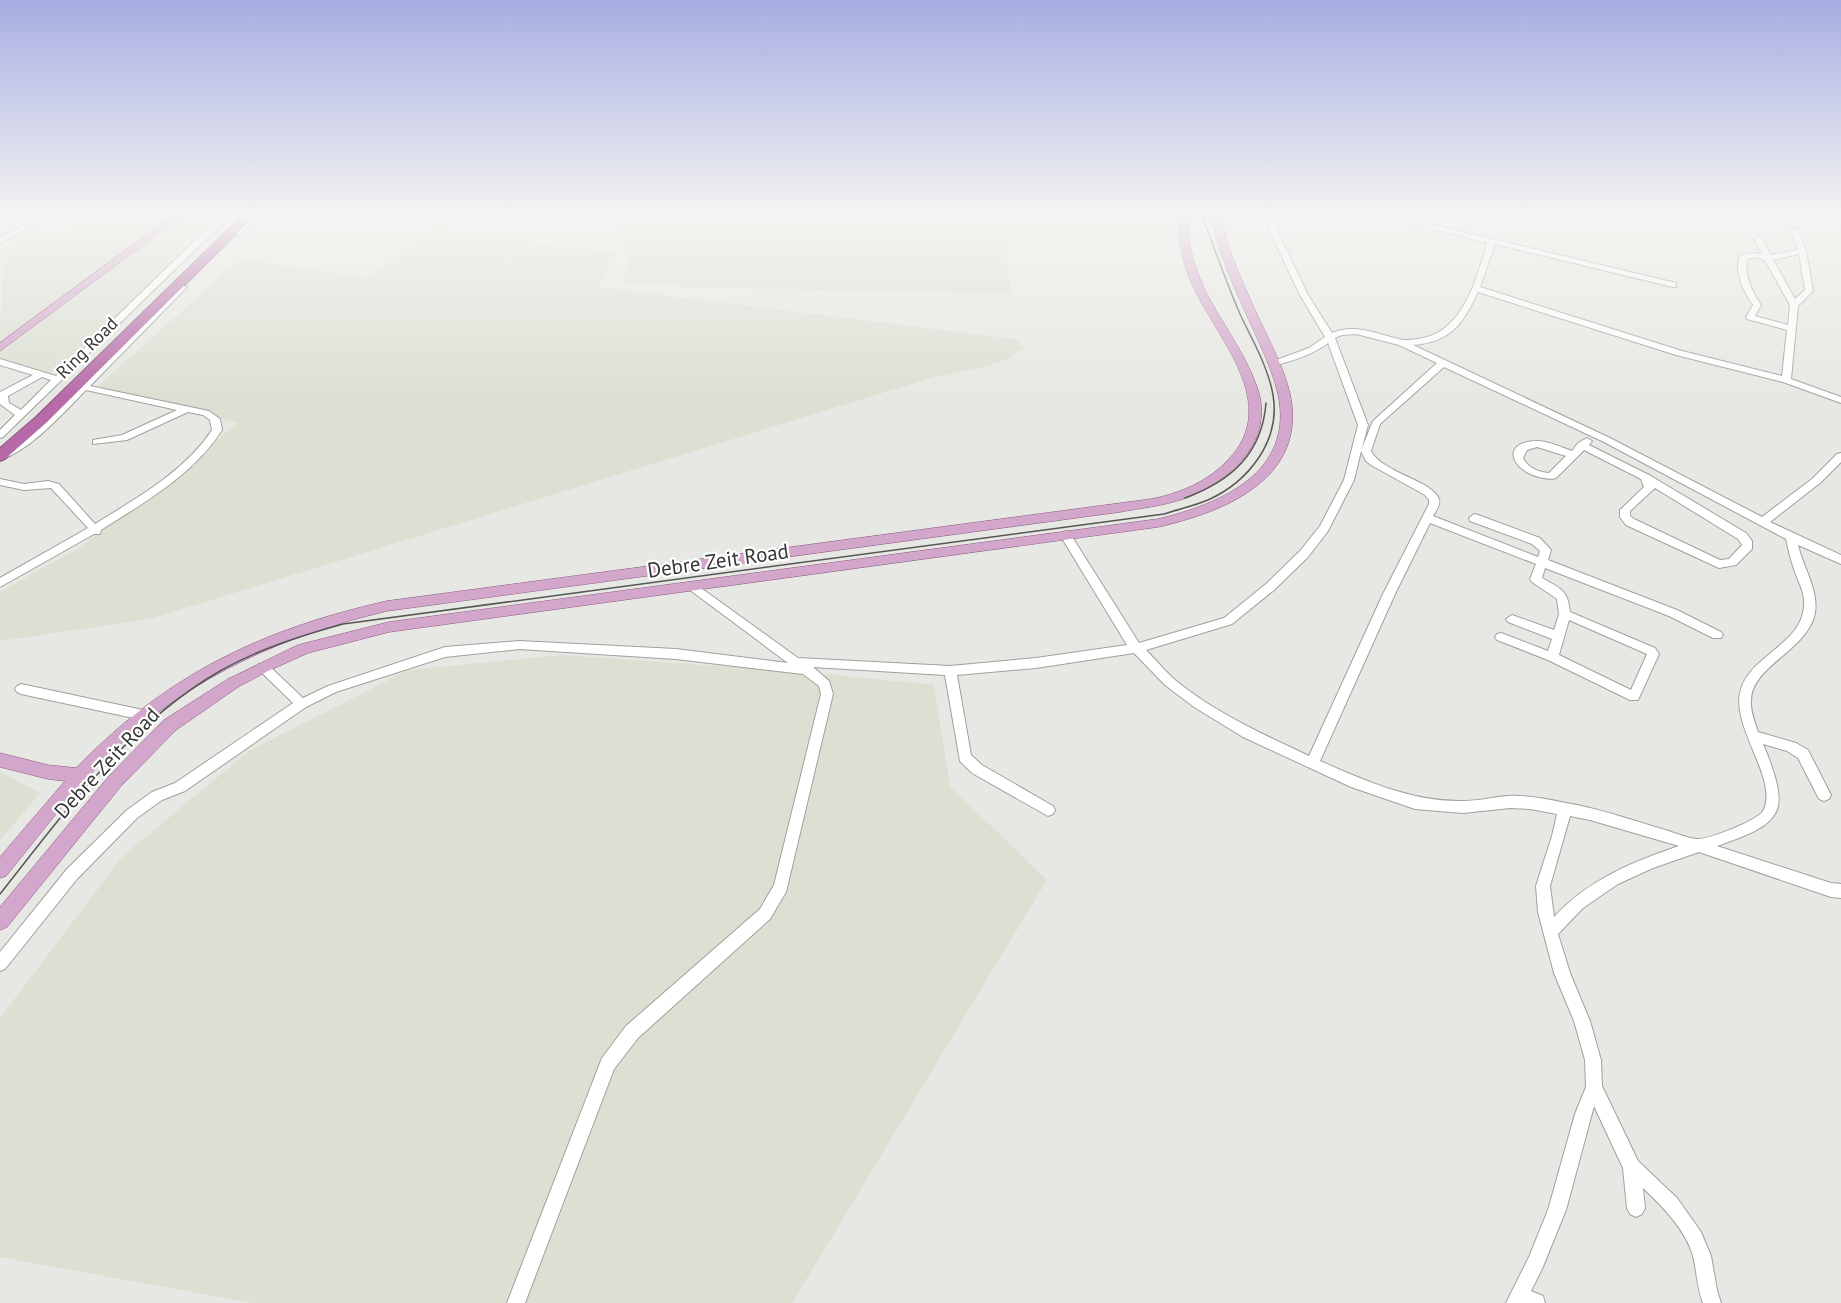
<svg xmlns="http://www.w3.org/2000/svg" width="1841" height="1303" font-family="'PT Sans',sans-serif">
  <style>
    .built { fill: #dddfd3 }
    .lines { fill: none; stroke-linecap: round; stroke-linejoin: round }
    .minor-casing { stroke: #a0a19d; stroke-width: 2 }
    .major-casing { stroke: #895880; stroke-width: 1 }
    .highway-casing { stroke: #895880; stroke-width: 2 }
    .minor { fill: #fff; fill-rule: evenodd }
    .major { fill: #d3a6cb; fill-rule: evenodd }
    .highway { fill: #b66ba8; fill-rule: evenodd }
    .tram { stroke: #565654; stroke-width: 1.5 }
    .labels { text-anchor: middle; stroke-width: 4.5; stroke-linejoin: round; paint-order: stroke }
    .far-street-label { font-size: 18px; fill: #363635; stroke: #fff }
    .street-label { font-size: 21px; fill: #363635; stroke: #fff }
  </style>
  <rect width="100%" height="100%" fill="#e7e7e3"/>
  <g class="built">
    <path d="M150 215H212L161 272 99 334 51 373 0 360 2 249 18 241Z"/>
    <path d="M627 215H1176L1162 244 1006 245 1011 294 686 287 621 282 629 258 616 234 628 220Z"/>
    <path d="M434 229 619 254 597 287 1014 339 1025 347 1011 358 987 366 934 377 150 619 0 641V592L79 548 238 423 97 387 240 259 366 278Z"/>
    <path d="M562 655 803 672 934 685 950 786 1047 880 792 1303H253L0 1257V1018L122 857 249 751 408 670Z"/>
    <path d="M0 772 40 793 0 840Z"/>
  </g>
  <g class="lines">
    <defs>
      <g id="minor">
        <path d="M40 215H49L0 243V238Z"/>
        <path d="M225 215H233L198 247 3 437 0 438V430L15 415 0 404V392L33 375 0 365V359L56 376 192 243ZM42 377 51 380 21 410 9 403 8 396Z"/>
        <path d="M252 215H261L240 234H234V230Z"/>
        <path d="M1262 215H1270L1308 295 1332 333C1354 323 1377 334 1399 339 1405 341 1411 340 1417 339 1462 335 1477 279 1487 243L1379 215H1392L1676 283V287H1673L1495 244 1480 287 1682 351 1782 376 1787 330 1747 319 1746 317 1753 305C1743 290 1734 273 1740 255L1755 253 1762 254 1754 239 1758 237H1761L1771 255 1798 250 1791 230 1795 228 1799 230 1806 251 1813 291 1798 306 1791 379 1841 397V403L1783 382 1676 355 1478 292C1463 324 1451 342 1413 345L1610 438 1762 517 1812 479 1837 454 1841 453V462L1820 483 1770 522 1841 555V564L1798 545C1803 568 1821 593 1814 617 1804 651 1752 667 1751 700 1750 711 1755 722 1758 732L1796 743 1808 750 1831 795 1829 799 1824 801 1819 799 1798 758 1787 751 1763 744C1791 812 1785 823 1717 846L1831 883 1841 884V898L1831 897 1699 852 1653 868 1618 884 1583 908 1558 934 1570 973 1590 1021 1601 1060 1602 1086 1638 1161 1677 1198 1701 1232 1711 1256 1717 1290 1721 1303H1703C1697 1288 1697 1272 1693 1256 1686 1230 1662 1206 1643 1188L1645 1208 1642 1214 1636 1217 1630 1214 1627 1208 1623 1168 1594 1106 1566 1210 1542 1269 1531 1291 1543 1296 1545 1303H1506L1529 1257 1548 1210 1575 1114 1586 1087 1585 1060 1574 1021 1554 973 1538 912 1536 886 1552 836 1557 814 1530 809 1510 808 1463 813 1415 809 1351 787 1243 737 1194 707 1165 685 1134 653 1036 668 957 675 971 755 982 765 1053 806 1055 810 1053 814 1048 816 972 773 960 761 945 675 813 667 829 681 833 694 786 892 770 919 638 1038 614 1069 525 1303H507L602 1058 626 1026 760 909 774 885 821 694 819 686 803 674 676 659 519 649 445 657 336 692 306 707 185 791 162 800 137 818 77 879 5 969 0 971V952L67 869 127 810 152 792 175 783 293 703 259 670 257 667 259 664H267L303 698 328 686 445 647 519 641 676 649 788 663 690 590 688 587 694 583 798 658 950 666 1036 658 1127 645 1060 535 1065 531 1069 532 1139 643 1224 618 1266 584 1300 551 1320 526 1344 480 1358 425 1328 343C1312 355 1292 361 1273 366L1268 363 1309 348 1325 337 1300 295ZM1799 254 1805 290 1795 299 1773 260ZM1755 257 1765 260 1790 305 1788 325 1755 316 1761 305C1752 291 1744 276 1747 259ZM1356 334 1399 345 1437 363 1373 421 1362 448 1368 425 1335 338 1342 335ZM1444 367 1604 442 1786 539C1788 548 1790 557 1793 566 1796 577 1803 588 1804 600 1807 643 1752 653 1741 689 1729 726 1780 780 1763 811 1757 821 1707 840 1697 839 1686 838 1673 832 1662 829 1631 820 1598 808 1566 803 1548 799 1527 795 1508 796 1493 797 1478 801 1463 801 1412 802 1366 781 1320 761L1395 594 1430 523 1536 564 1530 579 1532 582 1557 599 1559 614 1554 630 1512 615 1506 619 1508 622 1552 639 1548 651 1501 633 1497 634 1495 637 1497 640 1548 660 1630 700H1638L1659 654 1655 648 1570 612C1568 590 1560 588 1542 578L1545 568 1669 616 1713 638H1721L1723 635 1721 632 1677 610 1548 560 1551 550 1540 538 1478 515 1474 514 1469 518 1470 521 1532 544 1540 551 1538 557 1433 516C1435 512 1441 505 1439 499 1433 481 1381 472 1371 451L1380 424ZM1361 451 1366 461 1371 465 1425 495 1429 500V504L1383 594 1309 756C1263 734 1215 713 1175 680 1165 671 1156 660 1146 650L1232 624 1274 590 1308 557 1328 531 1354 480ZM1569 620 1647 654 1631 690 1559 655ZM1570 816 1590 820 1679 846C1632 862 1588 880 1554 917L1550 886Z"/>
        <path d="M180 285 187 287 90 386 209 411 220 419 222 430C193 475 145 502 101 530L100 534H94L0 587V578L88 528 51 488 24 490 0 485V479L24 484 48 481 59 484 95 524C137 498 185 471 212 430L210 420 203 415 188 412 127 440 93 444V440L122 435 177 410 86 390C63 413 31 450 0 460V453L15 444 54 412Z"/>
        <path d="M1587 438 1592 441 1589 445 1649 475 1746 533 1752 541V549L1736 565 1719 568 1626 525 1620 517V510L1644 487 1641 479 1584 450 1556 478 1552 479C1511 477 1497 440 1539 441 1550 442 1561 447 1572 451L1578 443ZM1537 447 1566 456 1549 473C1538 472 1528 468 1523 458L1527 450ZM1655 488 1738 539 1742 545 1729 559 1720 560 1634 519 1630 516V511Z"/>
        <path d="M21 684 143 710 147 711 149 715 147 719 143 720 21 694 17 692 15 689 17 686Z"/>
      </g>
      <g id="major">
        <path d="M173 215H184L0 351V343Z"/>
        <path d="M1177 215H1187C1190 224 1188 233 1189 242 1192 257 1197 272 1203 286 1219 320 1244 350 1257 387 1276 441 1230 482 1183 499 1162 506 1141 508 1120 512L387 611C286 635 193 675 117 747 76 786 42 832 6 876L0 878V857L65 781 48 779 0 767V753L48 765 76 768C168 674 260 630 387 601L1151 499C1179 494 1209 481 1228 460 1282 404 1218 340 1193 286 1187 273 1182 257 1180 242 1178 233 1180 224 1177 215Z"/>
        <path d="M1209 215H1219C1224 226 1226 238 1230 250 1237 270 1246 290 1255 310 1267 337 1283 364 1290 394 1308 479 1224 512 1158 527L389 632 308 653 268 671 238 687 176 730 121 786 7 927 0 930V907L109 776 164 720 228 679 298 645 389 622 1158 519C1221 504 1295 472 1278 394 1271 364 1256 337 1244 309 1235 290 1227 270 1220 250 1216 238 1214 226 1209 215Z"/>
      </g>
      <path id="highway" d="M243 215H255L46 423 5 459 0 461V448L36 417Z"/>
    </defs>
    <use href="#minor" class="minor-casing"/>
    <use href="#major" class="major-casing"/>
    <use href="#highway" class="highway-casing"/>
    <use href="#minor" class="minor"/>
    <use href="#major" class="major"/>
    <use href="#highway" class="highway"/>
    <g class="tram">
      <path d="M1185 498C1231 481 1262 454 1266 403"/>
      <path d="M0 894C64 813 128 724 220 671 259 649 300 636 343 624L1164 514C1178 509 1194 506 1208 500 1248 482 1281 441 1273 395 1268 366 1252 340 1240 314 1226 282 1214 248 1202 215"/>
    </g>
  </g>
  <linearGradient id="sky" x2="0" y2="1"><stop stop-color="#a7ade2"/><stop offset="0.54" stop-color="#f4f4f2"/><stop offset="1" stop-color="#f4f4f2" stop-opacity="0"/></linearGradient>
  <rect width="1841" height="397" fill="url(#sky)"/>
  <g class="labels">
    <g class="far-street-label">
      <text transform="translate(87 348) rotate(-45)" y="6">Ring Road</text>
    </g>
    <g class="street-label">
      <text transform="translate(718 561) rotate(-8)" y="7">Debre Zeit Road</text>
      <text transform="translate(107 763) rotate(-47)" y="7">Debre Zeit Road</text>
    </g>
  </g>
</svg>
